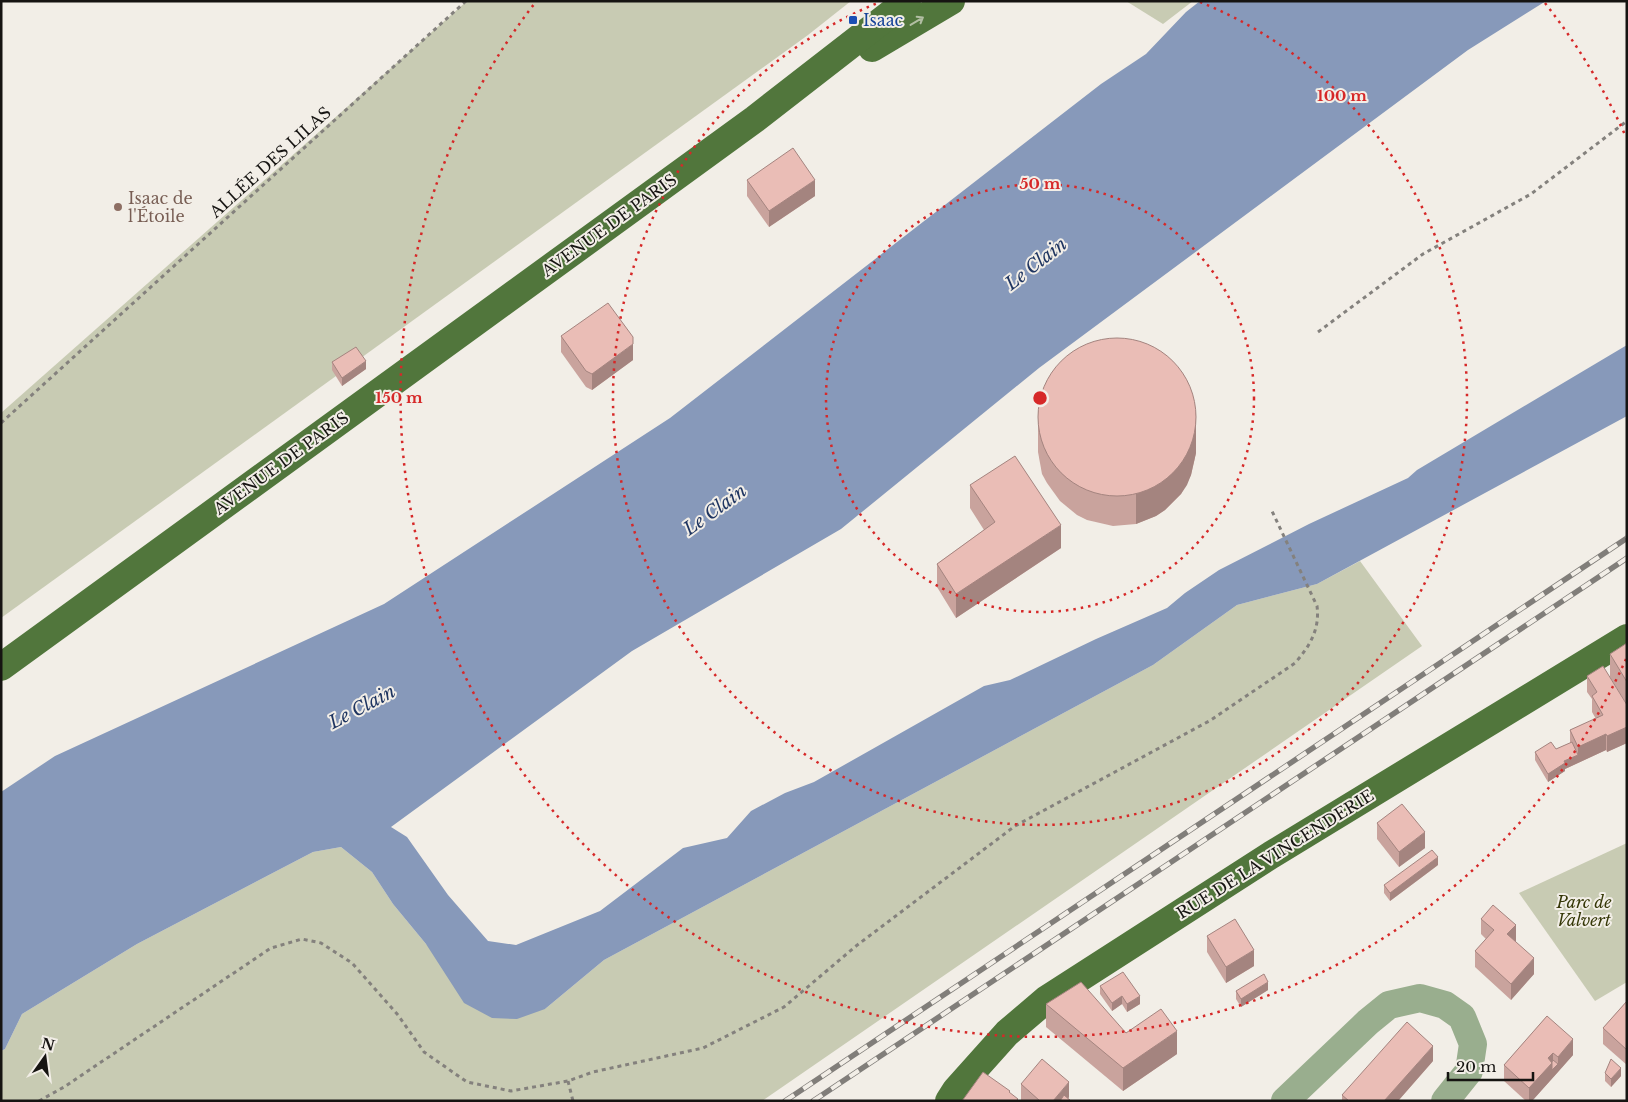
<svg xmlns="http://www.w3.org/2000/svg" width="1628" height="1102" font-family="'Libre Baskerville',serif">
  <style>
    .green { fill: #c8cbb3 }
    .water { fill: #8799ba }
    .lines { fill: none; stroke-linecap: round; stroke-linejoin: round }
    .path { stroke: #84817d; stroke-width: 3; stroke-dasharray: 4 4; stroke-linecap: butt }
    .minor { stroke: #99ae8e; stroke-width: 28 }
    .major { stroke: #51763c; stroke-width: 28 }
    .rail-casing { stroke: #817e7a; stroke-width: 5.5 }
    .rail { stroke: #f2eee7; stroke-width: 4; stroke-dasharray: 11; stroke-linecap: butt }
    .wall { fill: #c9a39d }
    .shaded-wall { fill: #a4847f }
    .building { fill: #eabdb6; stroke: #a4847f }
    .oneway { stroke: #b2bea3 }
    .ring { fill: none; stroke: #d62828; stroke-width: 2.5; stroke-dasharray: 2.5 5 }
    .transit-dot { fill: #1a4fb4; stroke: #f2eee7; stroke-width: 2 }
    .education-dot { fill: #8d6e63; stroke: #f2eee7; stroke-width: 2 }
    .labels { text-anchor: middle; stroke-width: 4; stroke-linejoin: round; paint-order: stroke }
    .transit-label { font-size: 16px; fill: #164399; stroke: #f2eee7; text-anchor: start }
    .street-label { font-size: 16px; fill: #161412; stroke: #f2eee7 }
    .education-label { font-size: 16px; fill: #785e54; stroke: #f2eee7; text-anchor: start }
    .park-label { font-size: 16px; font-style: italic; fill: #353707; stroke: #f2eee7 }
    .water-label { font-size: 18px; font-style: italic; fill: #1f3561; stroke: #f2eee7 }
    .centre { fill: #d62828; stroke: #f2eee7; stroke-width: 2.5 }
    .ring-label { font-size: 15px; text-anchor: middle; font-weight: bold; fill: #d62828; stroke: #f2eee7; stroke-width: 4; stroke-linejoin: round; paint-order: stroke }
  </style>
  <rect width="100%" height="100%" fill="#f2eee7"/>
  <g class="green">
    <path d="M467 1H851L808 35 1 618V413Z"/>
    <path d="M1126 1H1193L1163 24Z"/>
    <path d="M1360 561 1422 646 762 1101H1V1051L5 1049 22 1014 137 944 313 852 341 847 372 872 393 904 426 944 545 1009 604 960 1153 665 1237 605 1317 584Z"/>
    <path d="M1627 843V982L1595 1001 1519 893Z"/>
  </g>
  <path class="water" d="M1200 1H1546L1468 50 1039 368 841 529 632 651 391 827 407 837 448 895 488 941 516 945 600 911 683 848 727 838 751 811 785 793 814 782 984 686 1010 680 1096 639 1167 608 1185 593 1219 570 1309 524 1408 478 1417 470 1627 345V416L1317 584 1237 605 1153 665 604 960 545 1009 517 1019 492 1018 464 1003 426 944 393 904 372 872 341 847 313 852 137 944 22 1014 5 1049 1 1051V792L55 756 384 604 670 418 1101 84 1146 54 1186 12Z"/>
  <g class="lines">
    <g class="path">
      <path d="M1318 332 1423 254 1531 194 1627 121"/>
      <path d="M1 423 466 1"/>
      <path d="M568 1081 573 1101"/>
      <path d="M39 1101 64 1087 271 948 302 939 321 943 352 963 398 1015 424 1052 467 1082 511 1091 568 1081 593 1072 703 1048 784 1007 856 946 1015 826 1211 720 1295 663C1310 646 1320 629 1317 606L1271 509"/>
    </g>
    <path class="minor" d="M1285 1101 1368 1022 1389 1005 1420 998 1445 1005 1462 1017 1473 1044 1469 1071 1445 1101"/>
    <g class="major">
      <path d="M872 48 951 1"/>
      <path d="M1 667 755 119 907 1"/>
      <path d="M949 1101 956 1090 1007 1033 1047 999 1271 855 1627 638"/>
    </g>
    <defs>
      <g id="rail">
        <path d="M785 1101 1627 538"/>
        <path d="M813 1101 1627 558"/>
      </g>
    </defs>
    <use href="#rail" class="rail-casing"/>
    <use href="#rail" class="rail"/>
  </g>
  <g class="wall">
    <path d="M747 180 815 196 769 227 747 196Z"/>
    <path d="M561 336 633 360 592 390 586 387 561 352Z"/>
    <path d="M332 362 366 369 342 386 332 370Z"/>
    <path d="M1038 411 1196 453 1191 475 1181 494 1165 510 1156 516 1136 524 1113 526 1087 520 1077 515 1060 501 1047 483 1042 474 1038 452Z"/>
    <path d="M970 485 1061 548 956 618 937 587V564L984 530 970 508Z"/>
    <path d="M1627 643V705L1610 677V654Z"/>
    <path d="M1587 676 1627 705V743L1607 752 1606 750 1565 769V771L1548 782 1535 760V752L1556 749 1570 743V730L1596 719 1592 712V699L1587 692Z"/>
    <path d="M1377 823 1425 848 1399 867 1377 839Z"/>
    <path d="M1438 865 1390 901 1384 893V885Z"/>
    <path d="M1481 919 1516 941 1515 942 1534 974 1511 1000 1475 967V951L1486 939 1481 934Z"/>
    <path d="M1207 936 1254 966 1226 983 1207 952Z"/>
    <path d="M1100 986 1140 1004 1127 1012 1122 1004 1112 1011 1100 994Z"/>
    <path d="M1268 990 1241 1007 1236 999V991Z"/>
    <path d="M1627 1001V1065L1603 1044V1028Z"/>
    <path d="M1046 1004 1126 1033 1177 1054 1123 1091 1046 1027Z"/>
    <path d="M1547 1016 1573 1055 1532 1101H1526L1504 1081V1065Z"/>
    <path d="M1433 1061 1398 1101H1342V1095Z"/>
    <path d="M1605 1073 1621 1076 1611 1087 1605 1081Z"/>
    <path d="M1021 1084 1069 1097 1068 1099 1071 1101H1022L1021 1100Z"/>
  </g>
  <g class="shaded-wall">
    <path d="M815 180V196L769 227V211Z"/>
    <path d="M633 344V360L592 390V374Z"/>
    <path d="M366 361V369L342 386V378Z"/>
    <path d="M1196 412V453L1191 475 1187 485 1181 494 1165 510 1156 516 1136 524V494Z"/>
    <path d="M1061 525V548L956 618V594Z"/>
    <path d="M1627 727V743L1607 752V736Z"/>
    <path d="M1606 734V750L1578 763V747Z"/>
    <path d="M1578 755V763L1565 769V771L1548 782V774L1564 761Z"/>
    <path d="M1425 832V848L1399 867V852Z"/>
    <path d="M1438 857V865L1390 901V893Z"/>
    <path d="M1516 925V941L1507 950V934Z"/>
    <path d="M1254 950V966L1226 983V967Z"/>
    <path d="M1534 958V974L1511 1000V984Z"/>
    <path d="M1268 982V990L1241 1007V999Z"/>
    <path d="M1122 996V1004L1112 1011V1003Z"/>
    <path d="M1140 996V1004L1127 1012V1004Z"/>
    <path d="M1177 1031V1054L1123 1091V1068Z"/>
    <path d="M1573 1039V1055L1558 1072V1057Z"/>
    <path d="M1433 1046V1061L1398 1101H1384Z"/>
    <path d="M1553 1053V1068L1558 1064V1072L1532 1101H1529V1088L1548 1058Z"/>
    <path d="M1621 1068V1076L1611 1087V1079Z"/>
    <path d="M1069 1082V1097L1066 1101H1053Z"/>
  </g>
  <g class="building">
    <path d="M793 148 815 180 769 211 747 180Z"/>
    <path d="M608 303 633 337V344L592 374 586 371 561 336Z"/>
    <circle cx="1117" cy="417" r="79"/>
    <path d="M356 347 366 361 342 378 332 362Z"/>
    <path d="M1015 456 1061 525 956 594 937 564 995 522 970 485Z"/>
    <path d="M1627 643V682L1610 654Z"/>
    <path d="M1603 666 1627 705V727L1607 736 1606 734 1578 747 1570 730 1603 715 1592 696 1597 692 1587 676Z"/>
    <path d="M1551 742 1556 749 1572 742 1578 755 1564 761 1565 763 1548 774 1535 752Z"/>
    <path d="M1402 804 1425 832 1399 852 1377 823Z"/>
    <path d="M1432 850 1438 857 1390 893 1384 885Z"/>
    <path d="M1493 905 1516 925 1507 934 1534 958 1511 984 1475 951 1494 930 1481 919Z"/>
    <path d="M1235 919 1254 950 1226 967 1207 936Z"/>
    <path d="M1123 972 1140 996 1127 1004 1122 996 1112 1003 1100 986Z"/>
    <path d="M1264 974 1268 982 1241 999 1236 991Z"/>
    <path d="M1081 982 1126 1033 1161 1009 1177 1031 1123 1068 1046 1004Z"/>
    <path d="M1627 1001V1050L1603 1028Z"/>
    <path d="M1547 1016 1573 1039 1558 1057 1553 1053 1548 1058 1552 1063 1529 1088 1504 1065Z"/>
    <path d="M1407 1022 1433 1046 1384 1101H1349L1342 1095Z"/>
    <path d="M1042 1059 1069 1082 1053 1101H1040L1021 1084Z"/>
    <path d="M1611 1059 1621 1068 1611 1079 1605 1073Z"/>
    <path d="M1553 1060 1558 1064 1552 1070V1062Z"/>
    <path d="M983 1072 1010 1091 1009 1092 1018 1099 1016 1101H962Z"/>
    <path d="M1064 1095 1071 1101H1060Z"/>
  </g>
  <defs><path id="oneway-shaft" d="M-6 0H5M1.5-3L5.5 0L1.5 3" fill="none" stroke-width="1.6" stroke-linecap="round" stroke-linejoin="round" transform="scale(1.25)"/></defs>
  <use class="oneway" href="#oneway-shaft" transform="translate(917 21) rotate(-31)"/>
  <g class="ring">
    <circle cx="1040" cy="398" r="214"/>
    <path d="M1200 2A427 427 0 1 1 880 2"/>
    <path d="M1626 659A641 641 0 1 1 535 3M1545 3A641 641 0 0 1 1626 137"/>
  </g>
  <rect class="transit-dot" x="848" y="15" width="10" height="10" rx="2.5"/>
  <circle class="education-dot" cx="118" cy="207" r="5"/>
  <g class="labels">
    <g class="transit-label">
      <text x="863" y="26">Isaac</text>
    </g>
    <g class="street-label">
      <text transform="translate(270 162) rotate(-42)" y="6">ALLÉE DES LILAS</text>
      <text transform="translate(609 225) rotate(-36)" y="6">AVENUE DE PARIS</text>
      <text transform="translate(281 463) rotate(-36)" y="6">AVENUE DE PARIS</text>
      <text transform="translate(1275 854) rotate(-32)" y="6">RUE DE LA VINCENDERIE</text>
    </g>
    <g class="education-label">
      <text x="128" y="204">Isaac de<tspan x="128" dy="18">l'Étoile</tspan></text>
    </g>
    <g class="park-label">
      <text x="1584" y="908">Parc de<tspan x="1584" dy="18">Valvert</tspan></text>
    </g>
    <g class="water-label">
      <text transform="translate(1036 264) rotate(-38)" y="6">Le Clain</text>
      <text transform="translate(715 510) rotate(-36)" y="6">Le Clain</text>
      <text transform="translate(362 707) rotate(-28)" y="6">Le Clain</text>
    </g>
  </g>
  <circle cx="1040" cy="398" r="8" class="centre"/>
  <g class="ring-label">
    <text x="1342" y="101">100 m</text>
    <text x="1040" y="189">50 m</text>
    <text x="399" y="403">150 m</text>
  </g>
  <rect width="1628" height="1102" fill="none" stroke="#161412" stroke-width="5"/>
  <g transform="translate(45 1057) rotate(14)" stroke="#f2eee7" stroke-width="4" paint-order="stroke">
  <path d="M0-4L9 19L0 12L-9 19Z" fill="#161412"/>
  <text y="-8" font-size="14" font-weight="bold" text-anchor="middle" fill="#161412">N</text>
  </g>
  <path d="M1448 1072v8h85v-8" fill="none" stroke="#161412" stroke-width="2.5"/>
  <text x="1456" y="1072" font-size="15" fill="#161412" stroke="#f2eee7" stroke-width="4" paint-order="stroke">20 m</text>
</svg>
